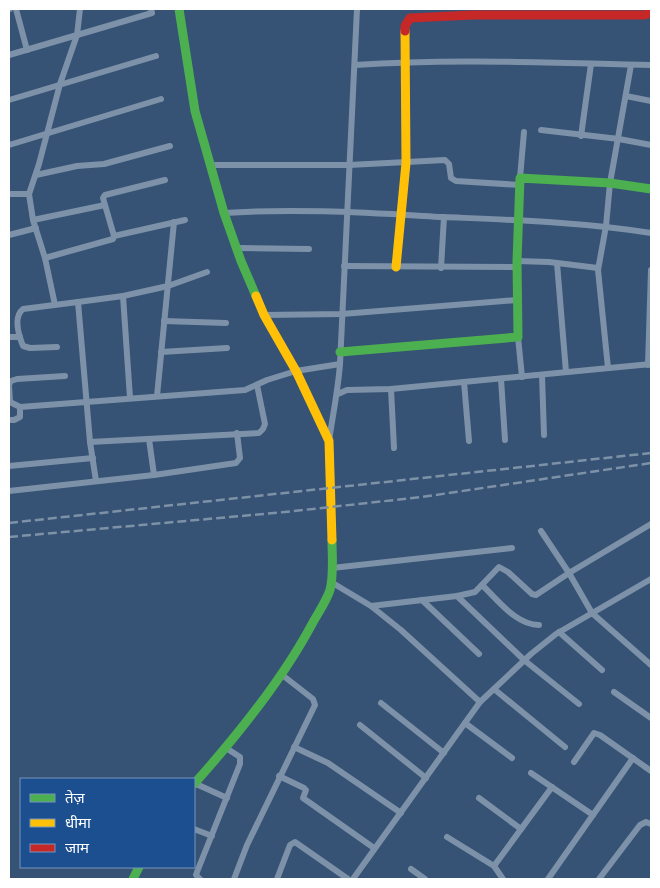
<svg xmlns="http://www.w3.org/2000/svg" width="660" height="888" font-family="Inter,'Noto Sans Devanagari',sans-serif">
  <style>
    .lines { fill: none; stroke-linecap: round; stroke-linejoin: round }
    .street { stroke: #7d92a8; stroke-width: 6 }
    .fast { stroke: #4caf50; stroke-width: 9 }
    .slow { stroke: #ffc107; stroke-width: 9 }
    .jam { stroke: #c62828; stroke-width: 9 }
    .rail { stroke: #7e92a7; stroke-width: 2.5; stroke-dasharray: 9 4; stroke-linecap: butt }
  </style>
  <rect width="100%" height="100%" fill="#365274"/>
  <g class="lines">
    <g class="street">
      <path d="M9 9H10"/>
      <path d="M16 9 27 50"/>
      <path d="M9 55 152 13 151 9"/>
      <path d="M355 65C454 58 552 63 651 65"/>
      <path d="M626 96 651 101"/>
      <path d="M9 100 156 56"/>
      <path d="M541 130 619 139 651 145"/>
      <path d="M581 136 591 64"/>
      <path d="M9 145 161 99"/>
      <path d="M210 165H349L445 160 449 164 451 178 456 181 520 185"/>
      <path d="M36 175 77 166 104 164 170 146"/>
      <path d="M520 178 524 132"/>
      <path d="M9 194H29L39 164 60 84 77 35 80 9"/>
      <path d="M29 194 33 220 45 258 55 305"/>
      <path d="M224 213C297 208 370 213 443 217 513 220 583 222 651 233"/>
      <path d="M33 220 105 205 103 198 105 195 165 180"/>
      <path d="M9 235 36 228"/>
      <path d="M114 236 185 220"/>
      <path d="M236 248 309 249"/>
      <path d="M45 258 113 239 114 236 105 205"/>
      <path d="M517 261 549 262 598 268"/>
      <path d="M557 263 566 372"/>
      <path d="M344 266 517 267"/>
      <path d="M441 268 444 217"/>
      <path d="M123 296 130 398"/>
      <path d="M78 302 123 296 168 286 207 272"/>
      <path d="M264 315 342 314 517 300"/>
      <path d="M164 321 226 323"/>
      <path d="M9 337H20"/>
      <path d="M518 337 522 377"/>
      <path d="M57 347 30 348 23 346C19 336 13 317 23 309L78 302 90 442 96 481"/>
      <path d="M161 352 227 348"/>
      <path d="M648 365 651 270"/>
      <path d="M608 368 598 270 606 226 610 183 631 65"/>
      <path d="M542 375 544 435"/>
      <path d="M501 379 505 440"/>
      <path d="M464 382 469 441"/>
      <path d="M391 389 394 448"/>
      <path d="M338 394 347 390 391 389 651 364"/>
      <path d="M157 396 174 222"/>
      <path d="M20 407 10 402 9 385 11 381 17 379 65 376"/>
      <path d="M9 420H14L20 417V407L245 390 267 380 296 371 340 364"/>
      <path d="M149 439 154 475"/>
      <path d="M329 441C333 414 338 390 340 364L357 9"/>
      <path d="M90 442 259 433 263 429 265 424 257 385"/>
      <path d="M9 466 93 458"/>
      <path d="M9 491 154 475 236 463 240 458 237 433"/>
      <path d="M541 531 569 573 592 613 651 665"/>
      <path d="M332 568 512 548"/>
      <path d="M331 582 371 606 401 630 480 702"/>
      <path d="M482 585C498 600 516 625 539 625"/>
      <path d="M457 596 524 660 579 704"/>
      <path d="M422 600 479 654"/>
      <path d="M371 606 457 596 475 592 499 567 508 572 532 594 536 595 569 573 651 524"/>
      <path d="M559 632 602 670"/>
      <path d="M494 689 565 747"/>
      <path d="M614 692 651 718"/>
      <path d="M381 703 444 753"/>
      <path d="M465 723 512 758"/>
      <path d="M360 725 426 778"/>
      <path d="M294 747 328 763 401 813"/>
      <path d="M574 762 594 733 600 735 651 771"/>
      <path d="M531 773 593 815"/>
      <path d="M279 776 304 788 306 790 303 798 374 848"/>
      <path d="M194 783 227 798"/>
      <path d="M479 798 521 829"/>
      <path d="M194 829 212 836"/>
      <path d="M447 837 494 866 503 879"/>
      <path d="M494 866 552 787"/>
      <path d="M411 869 425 879"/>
      <path d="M200 879 196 875 197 872 240 764V757L226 748"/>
      <path d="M234 879 247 845 315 705 313 699 281 674"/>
      <path d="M277 879 290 845 295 842 348 879"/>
      <path d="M353 879 480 702 531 654 556 634 651 579"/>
      <path d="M548 879 633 758"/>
      <path d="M599 879 640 825 646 822 651 824"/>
    </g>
    <g class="fast">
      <path d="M179 9 195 111 224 213 241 261 256 296"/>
      <path d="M340 352 518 337 517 261 520 178 610 183 651 189"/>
      <path d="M194 784C236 737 282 680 312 624 318 613 326 602 330 590 334 575 332 556 332 540"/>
      <path d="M133 879 139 867"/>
    </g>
    <g class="slow">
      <path d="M396 267 406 163 405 31"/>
      <path d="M256 296 264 315 296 371 329 441 332 540"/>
    </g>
    <path class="jam" d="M405 31V26L410 18 473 15H645L651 12"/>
    <g class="rail">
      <path d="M9 523 651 453"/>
      <path d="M9 537 285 512 422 497 651 463"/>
    </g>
  </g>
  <rect width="660" height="888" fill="none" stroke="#ffffff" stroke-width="20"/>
  <rect x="20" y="778" width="175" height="90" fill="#1b4f8f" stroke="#7695bc"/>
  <rect x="30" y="794" width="25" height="8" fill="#4caf50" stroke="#7695bc"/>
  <text x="65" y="803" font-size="15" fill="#ffffff">तेज़</text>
  <rect x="30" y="819" width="25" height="8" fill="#ffc107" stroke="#7695bc"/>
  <text x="65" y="828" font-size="15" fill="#ffffff">धीमा</text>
  <rect x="30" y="844" width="25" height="8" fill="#c62828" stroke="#7695bc"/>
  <text x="65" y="853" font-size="15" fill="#ffffff">जाम</text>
</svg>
